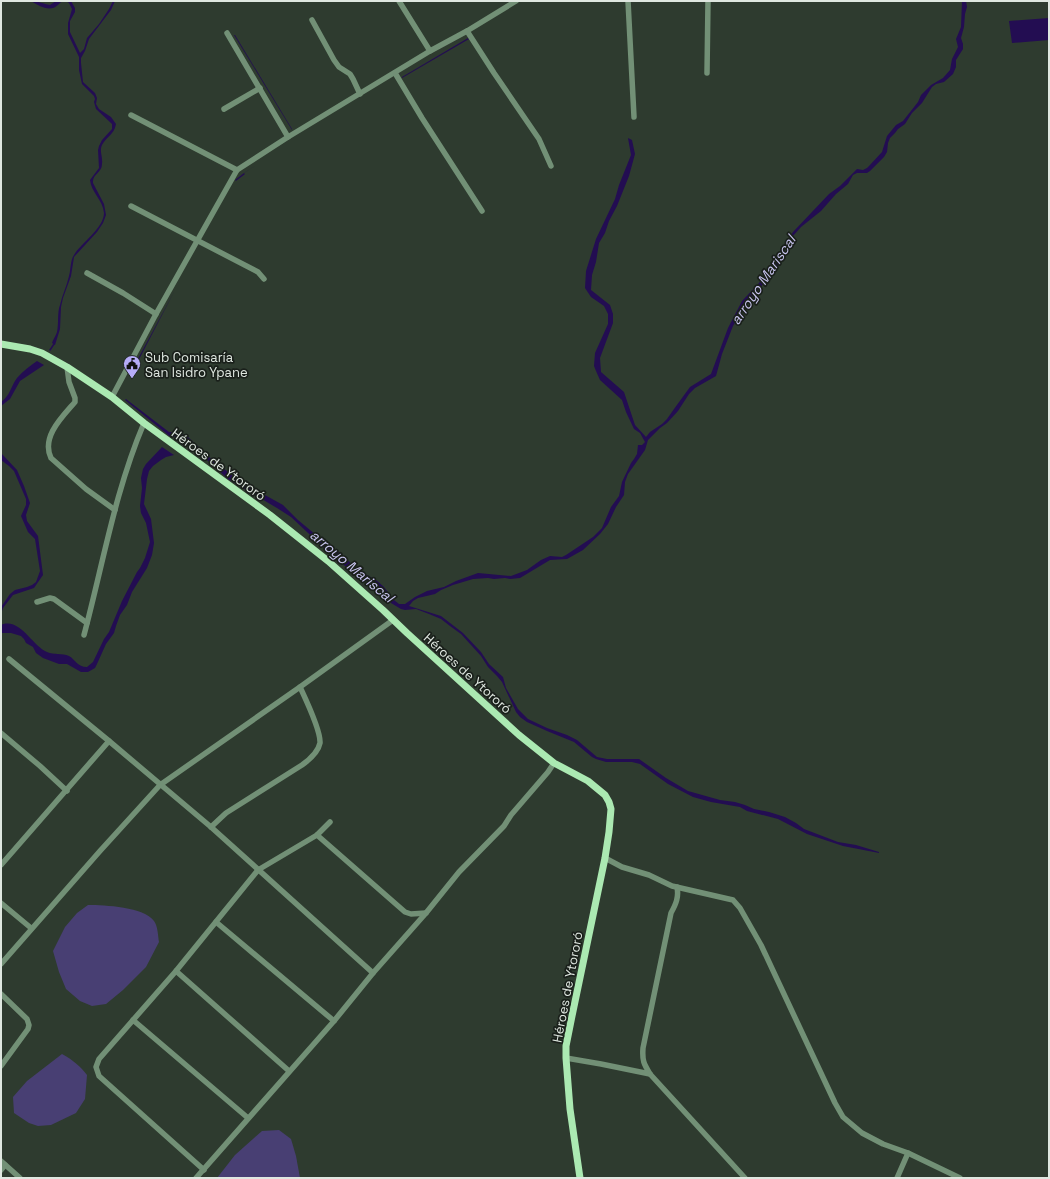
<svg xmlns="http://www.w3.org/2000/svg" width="1050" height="1179" font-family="'Space Grotesk',sans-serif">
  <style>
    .green { fill: #483f73 }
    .water { fill: #230d52 }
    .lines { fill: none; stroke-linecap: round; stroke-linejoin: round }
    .stream { stroke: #230d52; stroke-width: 1.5 }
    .minor { stroke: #729076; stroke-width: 5.5 }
    .major { stroke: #abe9b2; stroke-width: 7 }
    .labels { text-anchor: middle; stroke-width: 3.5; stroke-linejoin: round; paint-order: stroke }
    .poi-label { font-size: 13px; fill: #dfe7e0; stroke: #1a201b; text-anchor: start }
    .street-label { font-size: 13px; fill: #dfe7e0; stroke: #1a201b }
    .water-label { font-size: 14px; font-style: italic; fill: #c8c4ee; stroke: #1a201b }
  </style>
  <rect width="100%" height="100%" fill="#2e3b2f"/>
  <g class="green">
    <path d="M88 905C105 905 144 907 154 921 158 926 158 937 159 942L146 967 123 990 106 1004 92 1006 80 1001 66 989 59 972 53 951 65 927 77 913Z"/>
    <path d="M62 1054C73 1060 80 1066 87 1075L85 1099 76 1113 51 1125 38 1126 29 1123 14 1113 13 1097 27 1081Z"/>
    <path d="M279 1130 291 1139 296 1156 300 1178H217L235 1155 262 1131Z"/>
  </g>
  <g class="water">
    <path d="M31 1C39 1 43 4 50 5L56 1H63C59 3 57 7 53 8 46 10 37 5 31 1Z"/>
    <path d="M66 1H71L75 8V12L70 21V32L80 53 84 49 87 38 99 24 109 9 113 1H115L111 10 89 39 85 51 81 58V63L83 82 95 93 97 98 96 104 99 109 111 117 116 124C114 135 107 136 102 145 99 151 103 157 102 164 102 173 92 174 93 183L104 204 106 215 103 223 97 232 74 257 71 276 63 298 61 307 60 329 55 345 52 343C53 339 56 336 57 332 59 323 57 313 60 305 62 295 67 286 69 276 71 269 70 261 74 255 81 243 104 228 104 213 103 200 91 192 90 180L99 168 98 150 99 146 102 140 112 129V124L96 109 94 102 95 99 94 96 82 84 79 70V57L68 34V23L72 9 69 3Z"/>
    <path d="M962 1H966L967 7 965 14 964 27 961 38 963 44V49L956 60V67L953 74 944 82 936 84 932 87 922 103 912 113 905 124 898 129 895 133 890 138 888 143 887 152 884 157 870 171 867 173H857L853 175 848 184 836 194 821 211 801 227 793 236 785 248 780 262 776 269 747 303 733 326 722 354 716 376 695 388 689 394 678 411 667 423 660 428 648 440 645 450 628 474 625 482 624 495 616 507 608 524 600 534 583 550 567 559 550 560 520 578 510 579 505 578 494 579 488 578 473 579 453 585 441 590 435 594 418 598 413 601 409 606 441 616 463 633 481 652 489 664 503 677 506 688 518 709 528 719 547 728 567 735 577 740 597 757 607 759H639L666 778 688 791 720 800 735 802 745 805 754 809 769 812 785 817 796 823 804 829 838 842 856 845 879 852V853L843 846 807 834 778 819 747 811 740 807 711 802 693 797 668 784 640 764 632 762H606L596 759 592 757 574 742 547 731 527 722 520 717 516 712 502 682 497 676 488 667 481 656 461 634 450 626 441 619 429 614 416 609 405 610 401 609 391 603 377 587 339 562 291 517 277 508 228 479 196 450 190 441 180 437 169 436 167 434 125 400 126 399 169 432 179 433 188 437 208 456 238 480 283 505 298 520 316 535 324 544 337 551 361 572 376 580 384 587 394 600 399 604H405L415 597 427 591 444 587 456 581 478 573 511 576 527 570 541 560 550 556 562 557 566 555 593 537 602 528 611 507 619 496 622 482 631 463 634 459 637 454 638 445H642L645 442 640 433 634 429 626 412 622 400 600 380 596 371 594 366 595 353 608 324V314L604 306 591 297 585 288 586 271 596 239 615 199 619 185 631 155 628 138 632 140 635 154 629 176 617 206 609 221 605 233 599 243 596 262 592 275 591 290 610 305 613 314V323L600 358 601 372 624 392 635 425 646 437 650 432 662 424 667 419 674 409 690 387 711 374 728 328 742 301 759 283 772 268 777 261 780 251 793 232 829 194 840 186 857 169 863 170 867 168 869 166 882 152 887 136 896 125 903 121 918 102 921 95 931 85 943 78 950 70 952 59 958 47 956 39 961 27Z"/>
    <path d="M1049 18V40L1012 43 1009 21Z"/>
    <path d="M234 35H235L292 129V130Z"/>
    <path d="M468 38 469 39 402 78V77Z"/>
    <path d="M365 99 239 176 242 174Z"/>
    <path d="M174 292 134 369 133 368Z"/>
    <path d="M37 361 44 365 20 381 10 399 1 406V402C10 396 11 386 17 378 23 371 30 366 37 361Z"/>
    <path d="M162 447 174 455 166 457 161 460 153 466 149 471 147 479 144 504 151 519 154 543 152 555 147 568 132 592 127 605 120 615 116 626 114 633 106 644 97 664 95 668 88 672H81L67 664H59L43 658 36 653 33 647 26 643 24 639 21 636 11 633H1V625C20 617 32 646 47 652 54 655 62 653 69 656 76 660 77 667 87 667L93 662 104 639 109 632 122 601 137 572 140 568 145 558 150 542 146 523 141 513 140 506 142 488 141 478 143 469 146 464Z"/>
    <path d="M1 453 17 470 24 486 30 503 26 515 27 521 38 536 43 575 34 588 13 595 3 608 1 614V607L10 594 15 590 27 587 32 585 36 582 40 571 35 539 28 532 21 516 26 505V499L14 471 9 466 1 460Z"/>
  </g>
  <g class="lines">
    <g class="stream">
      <path d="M236 180 244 174"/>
      <path d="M50 350 54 344"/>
    </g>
    <g class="minor">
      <path d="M399 1 430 51"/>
      <path d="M628 1 634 117"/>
      <path d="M312 20 334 60 339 67 350 74 353 79 360 94"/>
      <path d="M467 31 494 73 539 139 551 166"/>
      <path d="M227 33 288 137"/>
      <path d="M395 73 422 118 482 211"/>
      <path d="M707 73 708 1"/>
      <path d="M224 109 260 88"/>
      <path d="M131 115 237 170"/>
      <path d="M131 206 258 272 264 279"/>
      <path d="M87 273 123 293 156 314"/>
      <path d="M67 367 69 382 75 398V402C62 417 41 437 51 458L86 489 115 510"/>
      <path d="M112 397 156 314 237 170 288 137 430 51 467 31 516 1"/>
      <path d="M37 602 50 598 54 599 87 623"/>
      <path d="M84 635C103 564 115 491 144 423"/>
      <path d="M9 659 109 741 211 827 373 973"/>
      <path d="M1 733 40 766 67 791"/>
      <path d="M211 827 226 813 302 765C309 760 318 753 320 743 321 731 306 700 300 687"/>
      <path d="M317 835 405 912 411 914 426 913"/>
      <path d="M605 858 622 867 649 875 672 886 733 900 740 908 761 945 835 1103 843 1117 862 1133 883 1144 908 1153 960 1178"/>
      <path d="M1 865 109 741"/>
      <path d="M677 887C679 897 676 904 671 913L643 1048C642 1061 644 1064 650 1074L745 1178"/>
      <path d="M1 903 31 928"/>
      <path d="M216 922 334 1021"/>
      <path d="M1 964 100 851 160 785 300 687 393 620"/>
      <path d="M176 971 289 1071"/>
      <path d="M1 994 27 1019 29 1025 28 1029 1 1066"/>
      <path d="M133 1020 248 1118"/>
      <path d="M566 1058 601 1064 650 1074"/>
      <path d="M1 1161 20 1178"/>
      <path d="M1 1170 5 1165"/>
      <path d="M204 1170 99 1076 96 1067 99 1059 176 971 258 870 317 835 330 822"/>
      <path d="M196 1178 334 1021 373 973 426 913 459 872 504 826 511 815 548 772 554 763"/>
      <path d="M897 1178 908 1153"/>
    </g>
    <path class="major" d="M1 344 30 349 42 353 67 367 112 397 144 423 270 515 328 561 383 610 407 633 519 735 554 763 588 781 605 795 609 802 611 809 609 832 605 858 572 1016 566 1046V1058L570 1109 580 1178"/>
  </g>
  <defs>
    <symbol id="civic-pin" viewBox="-11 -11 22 30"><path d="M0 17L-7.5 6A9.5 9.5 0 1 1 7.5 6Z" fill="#b6acf8" stroke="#1a201b"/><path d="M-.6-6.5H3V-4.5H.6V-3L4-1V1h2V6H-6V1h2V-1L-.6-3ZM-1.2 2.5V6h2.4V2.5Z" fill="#111"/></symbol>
  </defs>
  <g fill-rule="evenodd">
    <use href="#civic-pin" x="122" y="354" width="20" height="27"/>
  </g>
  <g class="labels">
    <g class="poi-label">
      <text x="145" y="362">Sub Comisaría<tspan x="145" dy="15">San Isidro Ypane</tspan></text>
    </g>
    <g class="street-label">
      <text transform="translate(219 464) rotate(36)" y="5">Héroes de Ytororó</text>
      <text transform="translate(468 673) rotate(42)" y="5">Héroes de Ytororó</text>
      <text transform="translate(567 987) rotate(-79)" y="5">Héroes de Ytororó</text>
    </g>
    <g class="water-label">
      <text transform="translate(763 280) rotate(-56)" y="5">arroyo Mariscal</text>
      <text transform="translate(352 566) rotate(40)" y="5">arroyo Mariscal</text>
    </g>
  </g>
  <rect width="1050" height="1179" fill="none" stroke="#dfe7e0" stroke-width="4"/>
</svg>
